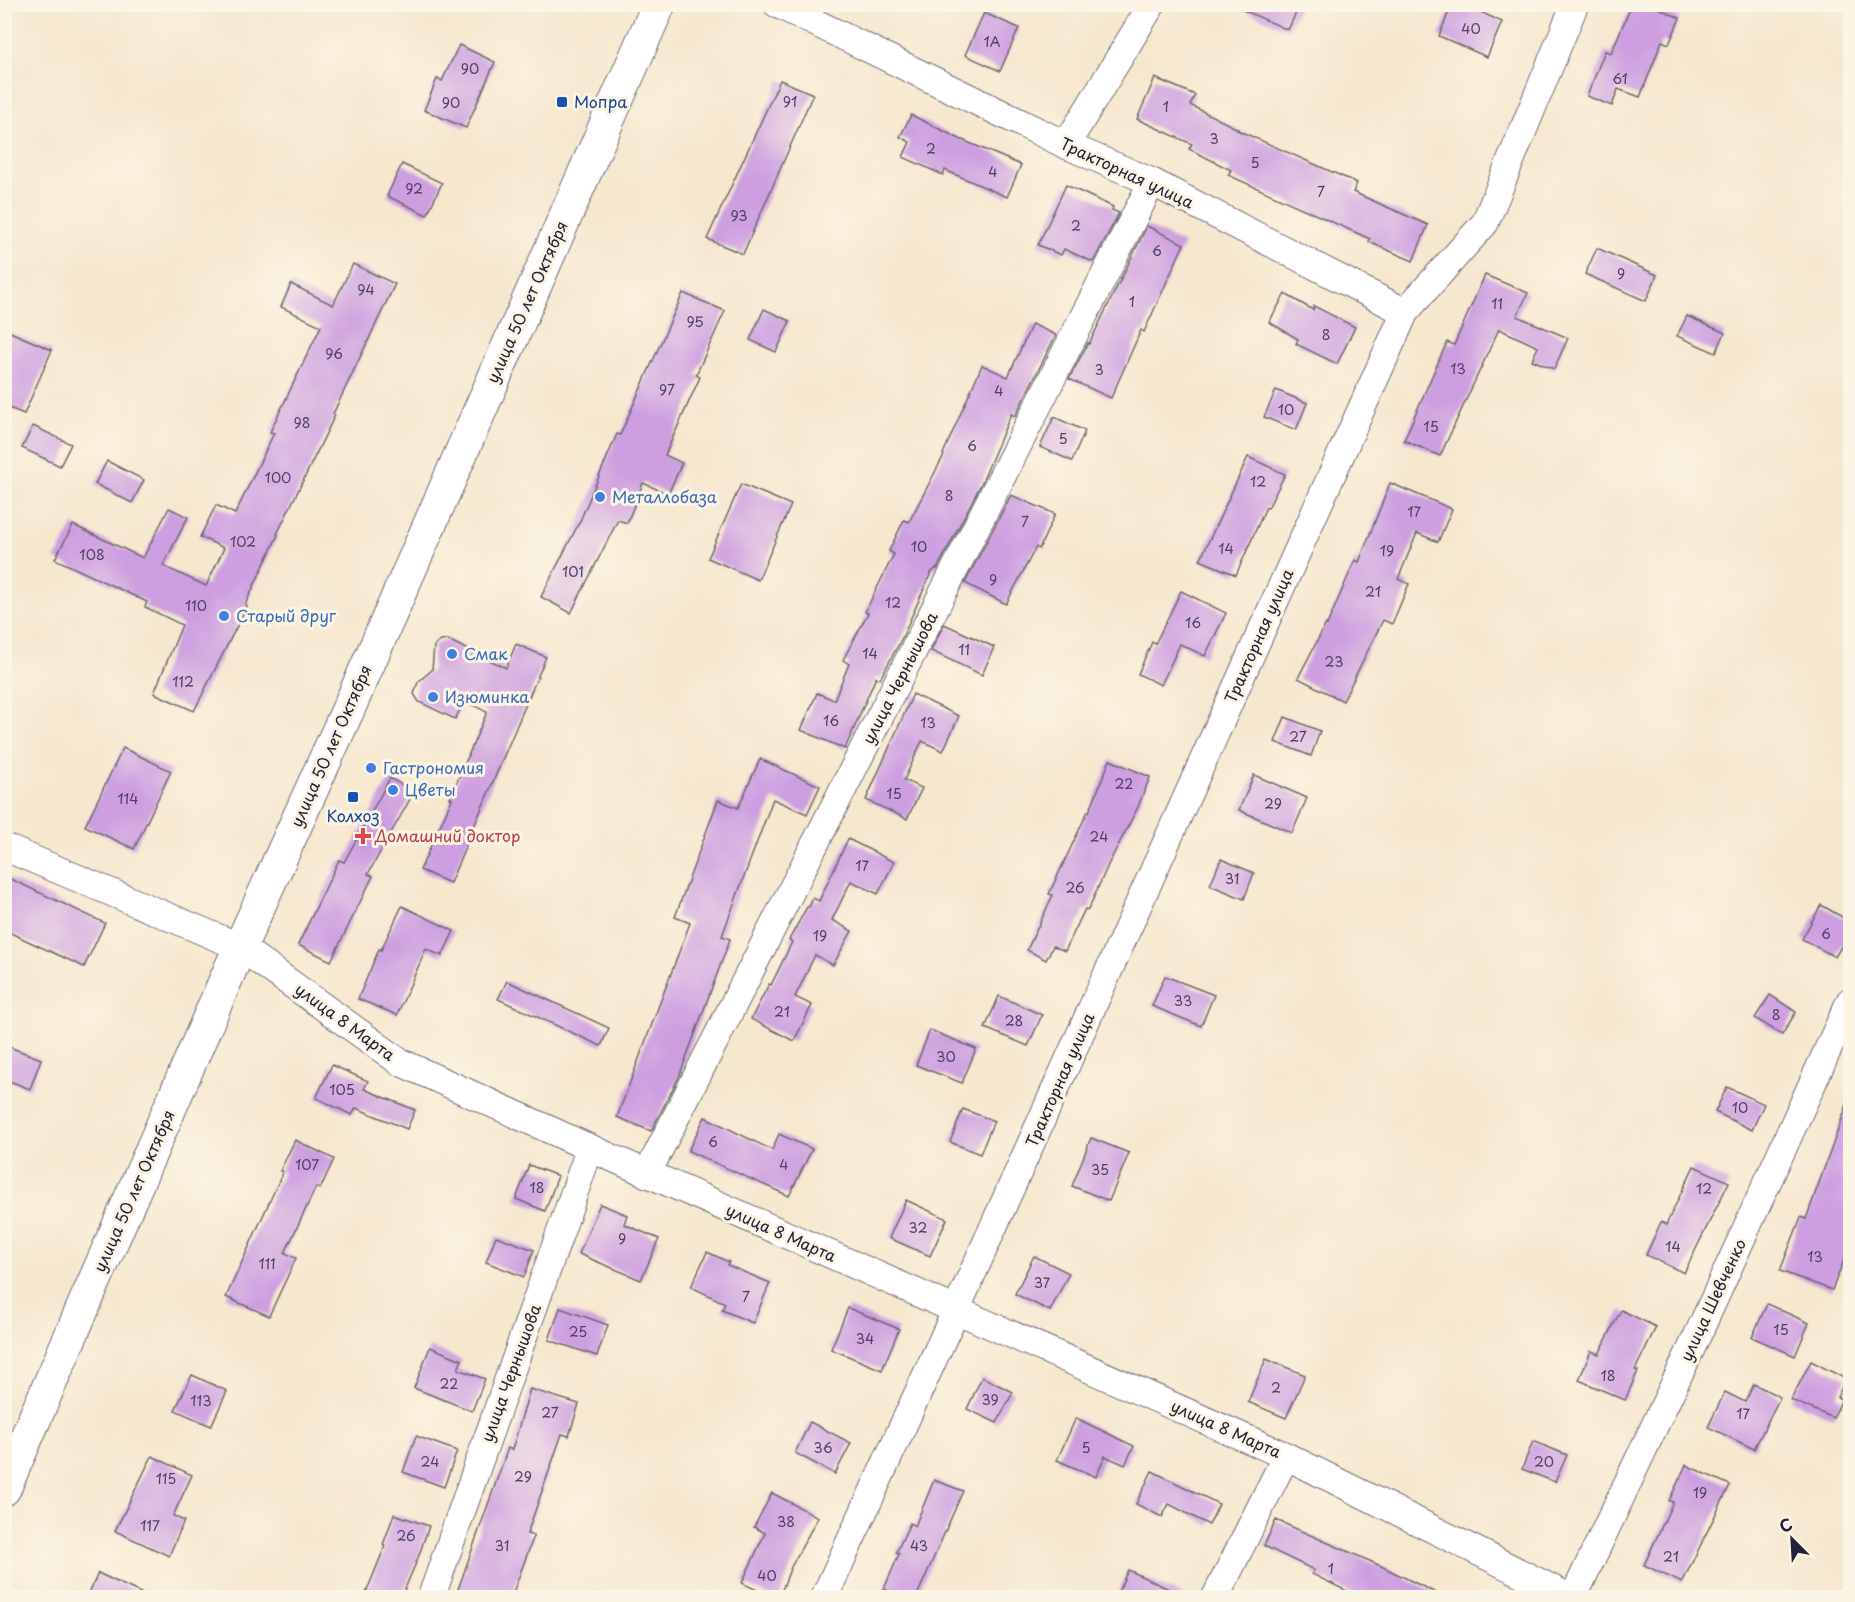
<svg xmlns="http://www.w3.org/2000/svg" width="1855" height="1602" font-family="'Playpen Sans',sans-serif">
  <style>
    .building { fill: #cd9fe0 }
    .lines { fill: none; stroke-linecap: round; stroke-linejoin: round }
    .minor-casing { stroke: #6c676f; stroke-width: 29 }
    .major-casing { stroke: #6c676f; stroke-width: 35 }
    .minor { stroke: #fff; stroke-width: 27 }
    .major { stroke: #fff; stroke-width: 33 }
    .transit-dot { fill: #1a4fb4; stroke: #fcf5e5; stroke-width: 2 }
    .shop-dot { fill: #3f7fe0; stroke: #fcf5e5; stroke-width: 2 }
    .health-dot { fill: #e0444e; stroke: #fcf5e5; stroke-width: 2 }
    .labels { text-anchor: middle; stroke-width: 6; stroke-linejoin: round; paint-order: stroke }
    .number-label { font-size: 14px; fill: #4d4164 }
    .transit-label { font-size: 16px; fill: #164399; stroke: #fcf5e5; text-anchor: start }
    .street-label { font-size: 16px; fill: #22223b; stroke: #fcf5e5 }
    .shop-label { font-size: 16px; fill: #366cbe; stroke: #fcf5e5; text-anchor: start }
    .health-label { font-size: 16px; fill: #be3a42; stroke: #fcf5e5; text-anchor: start }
  </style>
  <rect width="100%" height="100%" fill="#fcf5e5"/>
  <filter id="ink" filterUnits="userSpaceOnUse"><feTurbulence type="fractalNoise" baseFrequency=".0167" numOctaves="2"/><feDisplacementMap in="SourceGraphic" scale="12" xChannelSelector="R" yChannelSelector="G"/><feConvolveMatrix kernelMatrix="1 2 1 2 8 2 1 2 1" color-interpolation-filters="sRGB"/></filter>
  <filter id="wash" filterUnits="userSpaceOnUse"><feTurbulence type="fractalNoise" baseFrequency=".008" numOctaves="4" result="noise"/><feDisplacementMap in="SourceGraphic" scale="24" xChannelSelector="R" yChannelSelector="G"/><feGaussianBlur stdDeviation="1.35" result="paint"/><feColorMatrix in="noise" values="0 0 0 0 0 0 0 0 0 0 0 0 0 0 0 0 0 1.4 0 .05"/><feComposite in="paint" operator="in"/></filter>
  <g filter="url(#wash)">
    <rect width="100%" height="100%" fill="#f6e7cf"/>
    <g id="blocks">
      <g class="building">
        <path d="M1230 4H1300L1288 30Z"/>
        <path d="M1452 4H1464L1502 22 1487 57 1439 36Z"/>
        <path d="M1632 4H1650L1680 18 1669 44 1662 41 1640 97 1618 89 1612 106 1587 96 1605 51 1611 53Z"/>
        <path d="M984 13 1019 28 1000 71 965 55Z"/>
        <path d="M459 45 495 62 466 128 424 110 437 79 442 81Z"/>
        <path d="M1155 78 1195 95 1190 105 1238 129 1237 130 1357 183 1353 192 1428 225 1413 261 1369 242 1370 239 1228 175 1231 170 1189 149 1192 144 1137 119Z"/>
        <path d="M780 80 813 94 743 254 707 239Z"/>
        <path d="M911 115 960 139 1021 165 1007 197 945 170 943 175 903 157 910 142 900 137Z"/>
        <path d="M402 164 442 183 427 215 387 196Z"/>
        <path d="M1066 185 1113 207 1112 210 1119 213 1093 262 1064 249 1061 255 1038 245Z"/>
        <path d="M1147 226 1184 244 1144 332 1141 330 1111 398 1069 379 1088 343 1089 344Z"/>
        <path d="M1597 248 1657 275 1646 301 1585 274Z"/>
        <path d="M353 264 395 284 333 414 335 415 277 534 278 535 245 605 247 606 194 711 154 693 182 625 145 607 147 602 55 559 73 525 143 558 169 508 188 517 163 566 206 586 224 548 200 537 216 505 235 514 274 433 270 432 321 326 281 307 291 284 333 305Z"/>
        <path d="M1485 275 1528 293 1517 316 1568 338 1554 369 1532 360 1538 347 1499 329 1440 456 1404 440 1447 342 1454 345Z"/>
        <path d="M683 293 725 311 696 375 700 377 665 455 682 463 668 494 643 483 627 523 618 520 571 613 541 597 580 521 617 434 620 435Z"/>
        <path d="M1285 294 1313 310 1314 306 1355 327 1337 364 1296 344 1298 339 1269 322Z"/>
        <path d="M764 309 790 321 776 352 750 340Z"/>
        <path d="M1687 316 1725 333 1716 353 1677 336Z"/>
        <path d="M1032 324 1056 335 1015 416 1011 414 982 482 937 569 936 568 931 573 902 638 880 679 876 677 845 749 801 730 817 693 834 700 849 664 843 660 868 613 865 612 894 554 889 551 904 520 909 522 944 455 943 454 982 365 1008 377Z"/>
        <path d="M10 332 52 350 24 414 4 406V344Z"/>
        <path d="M1276 390 1307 403 1296 430 1264 417Z"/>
        <path d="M1054 417 1085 431 1072 461 1040 447Z"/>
        <path d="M33 426 71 444 60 466 22 448Z"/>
        <path d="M1248 457 1285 474 1268 508 1266 507 1236 575 1200 560Z"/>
        <path d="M107 461 144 480 132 503 95 484Z"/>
        <path d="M1390 483 1452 509 1438 542 1417 533 1398 579 1409 584 1392 624 1383 620 1343 701 1298 678 1326 624 1327 625 1355 560 1359 562Z"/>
        <path d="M741 484 791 505 758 580 708 558Z"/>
        <path d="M1011 495 1055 514 1039 549 1036 547 1006 604 965 583Z"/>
        <path d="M1181 591 1226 613 1205 656 1180 644 1161 685 1138 674 1152 642 1155 644Z"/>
        <path d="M944 624 994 647 982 675 931 651Z"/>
        <path d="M448 640 506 668 516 644 546 657 450 883 420 870 452 799 450 798 487 712 465 701 455 719 419 702 414 694 418 682 432 670 434 646 441 641Z"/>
        <path d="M913 694 959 716 943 751 922 741 904 780 922 788 907 819 866 800Z"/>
        <path d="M1285 717 1320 731 1311 756 1275 742Z"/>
        <path d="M123 748 171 771 134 849 85 826Z"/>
        <path d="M760 759 820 786 807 814 773 799 722 936 730 939 679 1077 651 1131 617 1117 690 923 675 917 718 800 738 808Z"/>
        <path d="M1110 760 1150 777 1138 807 1109 863 1088 910 1085 909 1065 951 1053 946 1046 960 1027 950 1053 895 1049 894 1088 811 1089 812Z"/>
        <path d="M1254 775 1307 798 1292 833 1239 810Z"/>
        <path d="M390 778 414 792 368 874 373 876 331 961 298 945 339 860 344 862Z"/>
        <path d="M848 839 894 862 878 894 851 881 832 920 852 931 833 965 815 955 795 997 812 1005 794 1041 751 1019 769 984 771 985 792 942 789 940 807 907H809L813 898 819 901Z"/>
        <path d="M1221 859 1254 873 1244 899 1210 885Z"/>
        <path d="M4 876 105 923 84 967 4 930Z"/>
        <path d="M1821 905 1851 922V930L1835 957 1802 939Z"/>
        <path d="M402 906 454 931 442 956 426 949 397 1015 358 999 379 949 381 950Z"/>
        <path d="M1165 976 1214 995 1201 1026 1152 1006Z"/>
        <path d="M507 981 609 1028 601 1046 498 999Z"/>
        <path d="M1770 995 1796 1012 1782 1035 1755 1018Z"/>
        <path d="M999 996 1042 1015 1028 1046 985 1028Z"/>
        <path d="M930 1030 976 1049 962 1083 916 1065Z"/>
        <path d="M4 1045 41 1059 30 1089 4 1079Z"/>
        <path d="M332 1065 368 1081 364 1089 415 1110 407 1129 356 1108 352 1115 316 1098Z"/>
        <path d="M1727 1087 1764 1104 1752 1130 1715 1112Z"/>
        <path d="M1848 1102H1851V1242L1832 1290 1780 1271 1801 1217 1806 1219Z"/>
        <path d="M963 1109 994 1121 980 1154 950 1142Z"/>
        <path d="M705 1117 772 1150 779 1134 812 1149 789 1196 688 1151Z"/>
        <path d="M1091 1138 1129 1153 1109 1201 1072 1186Z"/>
        <path d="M295 1140 334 1159 320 1189 316 1187 285 1253 296 1258 269 1316 226 1297 283 1172 280 1171Z"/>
        <path d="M529 1165 558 1176 545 1211 516 1199Z"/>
        <path d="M1694 1166 1729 1182 1684 1273 1646 1255 1661 1222 1666 1225Z"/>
        <path d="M906 1200 947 1219 930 1256 889 1238Z"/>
        <path d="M600 1204 627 1215 624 1224 659 1239 641 1280 579 1254Z"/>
        <path d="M496 1236 534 1250 524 1277 486 1262Z"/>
        <path d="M707 1252 729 1262 727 1265 770 1283 753 1323 722 1310 725 1303 691 1287Z"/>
        <path d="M1034 1256 1069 1273 1050 1311 1015 1294Z"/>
        <path d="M1767 1304 1809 1323 1795 1356 1752 1337Z"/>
        <path d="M560 1308 608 1325 597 1356 549 1340Z"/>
        <path d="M848 1308 899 1329 882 1370 831 1349Z"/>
        <path d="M1621 1310 1656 1327 1635 1370 1638 1371 1625 1400 1579 1380 1591 1351 1599 1354Z"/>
        <path d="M430 1347 462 1360 458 1369 485 1379 472 1411 414 1388Z"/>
        <path d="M1266 1359 1305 1375 1286 1418 1248 1402Z"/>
        <path d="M1811 1361 1846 1379 1837 1397 1842 1399 1833 1418 1791 1400Z"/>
        <path d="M192 1375 227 1391 211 1426 175 1410Z"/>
        <path d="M982 1377 1013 1392 997 1423 967 1409Z"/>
        <path d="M1754 1384 1780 1397 1754 1449 1708 1427 1725 1392 1745 1402Z"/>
        <path d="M530 1389 579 1404 569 1436 562 1434 527 1534 534 1536 511 1598H455L508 1448 512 1450Z"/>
        <path d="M1076 1418 1134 1446 1125 1465 1105 1456 1096 1477 1057 1460Z"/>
        <path d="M810 1422 851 1443 835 1474 795 1453Z"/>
        <path d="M416 1436 457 1451 444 1487 403 1472Z"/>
        <path d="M1533 1441 1567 1455 1555 1482 1522 1469Z"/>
        <path d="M152 1456 192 1475 173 1516 184 1521 169 1556 115 1531Z"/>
        <path d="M1686 1465 1730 1485 1682 1583 1644 1565 1673 1502 1669 1501Z"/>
        <path d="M1152 1471 1219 1504 1209 1525 1169 1504 1162 1517 1136 1504Z"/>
        <path d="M934 1480 963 1491 916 1598H904L884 1589 899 1554 896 1553 910 1523 915 1526Z"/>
        <path d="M772 1493 818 1517 790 1569 779 1598H774L742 1583 765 1533 754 1527Z"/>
        <path d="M394 1514 429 1526 418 1558 401 1598H364L385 1546 383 1545Z"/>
        <path d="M1276 1520 1381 1566 1446 1598H1361L1312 1574 1314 1570 1264 1546Z"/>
        <path d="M1128 1570 1188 1598H1130L1118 1592Z"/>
        <path d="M98 1573 151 1598H87Z"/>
      </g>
    </g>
  </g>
  <g filter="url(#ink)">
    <use href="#blocks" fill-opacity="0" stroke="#6c676f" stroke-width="1.5"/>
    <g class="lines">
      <defs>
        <g id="minor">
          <path d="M777 4 1066 145 1152 182 1405 312 956 1310 824 1598"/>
          <path d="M1066 145 1152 4"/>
          <path d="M1405 312 1485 223 1575 4"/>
          <path d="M4 847 240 947 400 1062 590 1148 1286 1456 1571 1598"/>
          <path d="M647 1174 1152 182"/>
          <path d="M431 1598 590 1148"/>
          <path d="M1215 1598 1286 1456"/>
          <path d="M1573 1598 1699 1332 1850 1001"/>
        </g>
        <path id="major" d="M4 1489 240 947 351 703 659 4"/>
      </defs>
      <use href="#minor" class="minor-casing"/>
      <use href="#major" class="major-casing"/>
      <use href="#minor" class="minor"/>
      <use href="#major" class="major"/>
    </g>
  </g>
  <g class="transit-dot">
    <rect x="556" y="96" width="12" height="12" rx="3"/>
    <rect x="347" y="791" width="12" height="12" rx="3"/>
  </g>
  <g class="shop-dot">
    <circle cx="600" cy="497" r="6"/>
    <circle cx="224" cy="616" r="6"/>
    <circle cx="452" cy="654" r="6"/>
    <circle cx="433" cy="697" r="6"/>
    <circle cx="371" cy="768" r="6"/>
    <circle cx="393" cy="790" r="6"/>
  </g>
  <path class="health-dot" d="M360 827h6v6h6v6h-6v6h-6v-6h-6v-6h6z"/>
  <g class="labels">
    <g class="number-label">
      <text x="1471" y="34">40</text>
      <text x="992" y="47">1А</text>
      <text x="470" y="74">90</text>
      <text x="1620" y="84">61</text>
      <text x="790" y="107">91</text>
      <text x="451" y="108">90</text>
      <text x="1166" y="112">1</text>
      <text x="1214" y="144">3</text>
      <text x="931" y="154">2</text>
      <text x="1255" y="168">5</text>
      <text x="993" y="177">4</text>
      <text x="414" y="194">92</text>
      <text x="1321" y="197">7</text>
      <text x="739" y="221">93</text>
      <text x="1076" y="231">2</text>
      <text x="1157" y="256">6</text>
      <text x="1621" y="279">9</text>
      <text x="366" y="295">94</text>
      <text x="1132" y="307">1</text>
      <text x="1497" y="309">11</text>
      <text x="695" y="327">95</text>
      <text x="1326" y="340">8</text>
      <text x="334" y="359">96</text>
      <text x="1458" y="374">13</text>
      <text x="1099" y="375">3</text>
      <text x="667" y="395">97</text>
      <text x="999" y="396">4</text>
      <text x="1286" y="415">10</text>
      <text x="302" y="428">98</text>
      <text x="1431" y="432">15</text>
      <text x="1063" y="444">5</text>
      <text x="972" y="451">6</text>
      <text x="278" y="483">100</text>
      <text x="1258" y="487">12</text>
      <text x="949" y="501">8</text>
      <text x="1414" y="517">17</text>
      <text x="1025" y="527">7</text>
      <text x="243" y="547">102</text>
      <text x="919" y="552">10</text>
      <text x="1226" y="554">14</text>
      <text x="1387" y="556">19</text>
      <text x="92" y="560">108</text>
      <text x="573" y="577">101</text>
      <text x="993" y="585">9</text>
      <text x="1373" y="597">21</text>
      <text x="893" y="608">12</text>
      <text x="196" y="611">110</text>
      <text x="1193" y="628">16</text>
      <text x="964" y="655">11</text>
      <text x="870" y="659">14</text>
      <text x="1334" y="667">23</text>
      <text x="183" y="687">112</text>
      <text x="831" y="726">16</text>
      <text x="928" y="728">13</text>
      <text x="1298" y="742">27</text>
      <text x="1124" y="789">22</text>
      <text x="894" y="799">15</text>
      <text x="128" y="804">114</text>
      <text x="1273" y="809">29</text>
      <text x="1099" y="842">24</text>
      <text x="862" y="871">17</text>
      <text x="1232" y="884">31</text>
      <text x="1075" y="893">26</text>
      <text x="1826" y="939">6</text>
      <text x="820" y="941">19</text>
      <text x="1183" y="1006">33</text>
      <text x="782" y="1017">21</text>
      <text x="1776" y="1020">8</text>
      <text x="1014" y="1026">28</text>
      <text x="946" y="1062">30</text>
      <text x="342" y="1095">105</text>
      <text x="1740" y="1113">10</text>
      <text x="713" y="1147">6</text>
      <text x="307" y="1170">107</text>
      <text x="784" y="1170">4</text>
      <text x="1100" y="1175">35</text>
      <text x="537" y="1193">18</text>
      <text x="1704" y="1194">12</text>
      <text x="918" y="1233">32</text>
      <text x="622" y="1244">9</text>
      <text x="1673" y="1252">14</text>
      <text x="1815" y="1262">13</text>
      <text x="267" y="1269">111</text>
      <text x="1042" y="1288">37</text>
      <text x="746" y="1302">7</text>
      <text x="1781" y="1335">15</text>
      <text x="578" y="1337">25</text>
      <text x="865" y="1344">34</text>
      <text x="1608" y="1381">18</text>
      <text x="449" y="1389">22</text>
      <text x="1276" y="1393">2</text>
      <text x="990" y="1405">39</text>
      <text x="201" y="1406">113</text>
      <text x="550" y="1418">27</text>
      <text x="1743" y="1419">17</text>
      <text x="823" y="1453">36</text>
      <text x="1086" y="1453">5</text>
      <text x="430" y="1467">24</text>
      <text x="1544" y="1467">20</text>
      <text x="523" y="1482">29</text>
      <text x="166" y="1484">115</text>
      <text x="1700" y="1498">19</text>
      <text x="786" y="1527">38</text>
      <text x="150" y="1531">117</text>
      <text x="406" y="1541">26</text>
      <text x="502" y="1551">31</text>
      <text x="919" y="1551">43</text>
      <text x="1671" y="1562">21</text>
      <text x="1331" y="1574">1</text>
      <text x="767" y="1581">40</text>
    </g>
    <g class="transit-label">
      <text x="574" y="108">Мопра</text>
      <text x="353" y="822" text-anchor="middle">Колхоз</text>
    </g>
    <g class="street-label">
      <text transform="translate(1127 173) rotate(25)" y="6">Тракторная улица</text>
      <text transform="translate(527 302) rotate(-66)" y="6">улица 50 лет Октября</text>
      <text transform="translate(1259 636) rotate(-66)" y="6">Тракторная улица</text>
      <text transform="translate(900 678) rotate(-63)" y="6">улица Чернышова</text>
      <text transform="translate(331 746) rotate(-66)" y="6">улица 50 лет Октября</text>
      <text transform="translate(345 1022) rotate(36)" y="6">улица 8 Марта</text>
      <text transform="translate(1060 1080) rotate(-66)" y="6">Тракторная улица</text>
      <text transform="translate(134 1191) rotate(-66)" y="6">улица 50 лет Октября</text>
      <text transform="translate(781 1233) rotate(24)" y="6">улица 8 Марта</text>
      <text transform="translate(1713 1300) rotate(-65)" y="6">улица Шевченко</text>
      <text transform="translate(511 1373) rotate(-70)" y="6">улица Чернышова</text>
      <text transform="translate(1226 1429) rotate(24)" y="6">улица 8 Марта</text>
    </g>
    <g class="shop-label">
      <text x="612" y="503">Металлобаза</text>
      <text x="236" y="622">Старый друг</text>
      <text x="464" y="660">Смак</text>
      <text x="445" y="703">Изюминка</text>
      <text x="383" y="774">Гастрономия</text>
      <text x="405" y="796">Цветы</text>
    </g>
    <g class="health-label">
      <text x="375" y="842">Домашний доктор</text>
    </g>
  </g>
  <rect width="1855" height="1602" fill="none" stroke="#fcf5e5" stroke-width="24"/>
  <g transform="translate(1792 1539) rotate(336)" stroke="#fcf5e5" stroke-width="4.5" paint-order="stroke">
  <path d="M0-4.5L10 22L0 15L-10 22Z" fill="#22223b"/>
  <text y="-9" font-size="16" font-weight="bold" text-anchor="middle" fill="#22223b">С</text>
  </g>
</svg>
